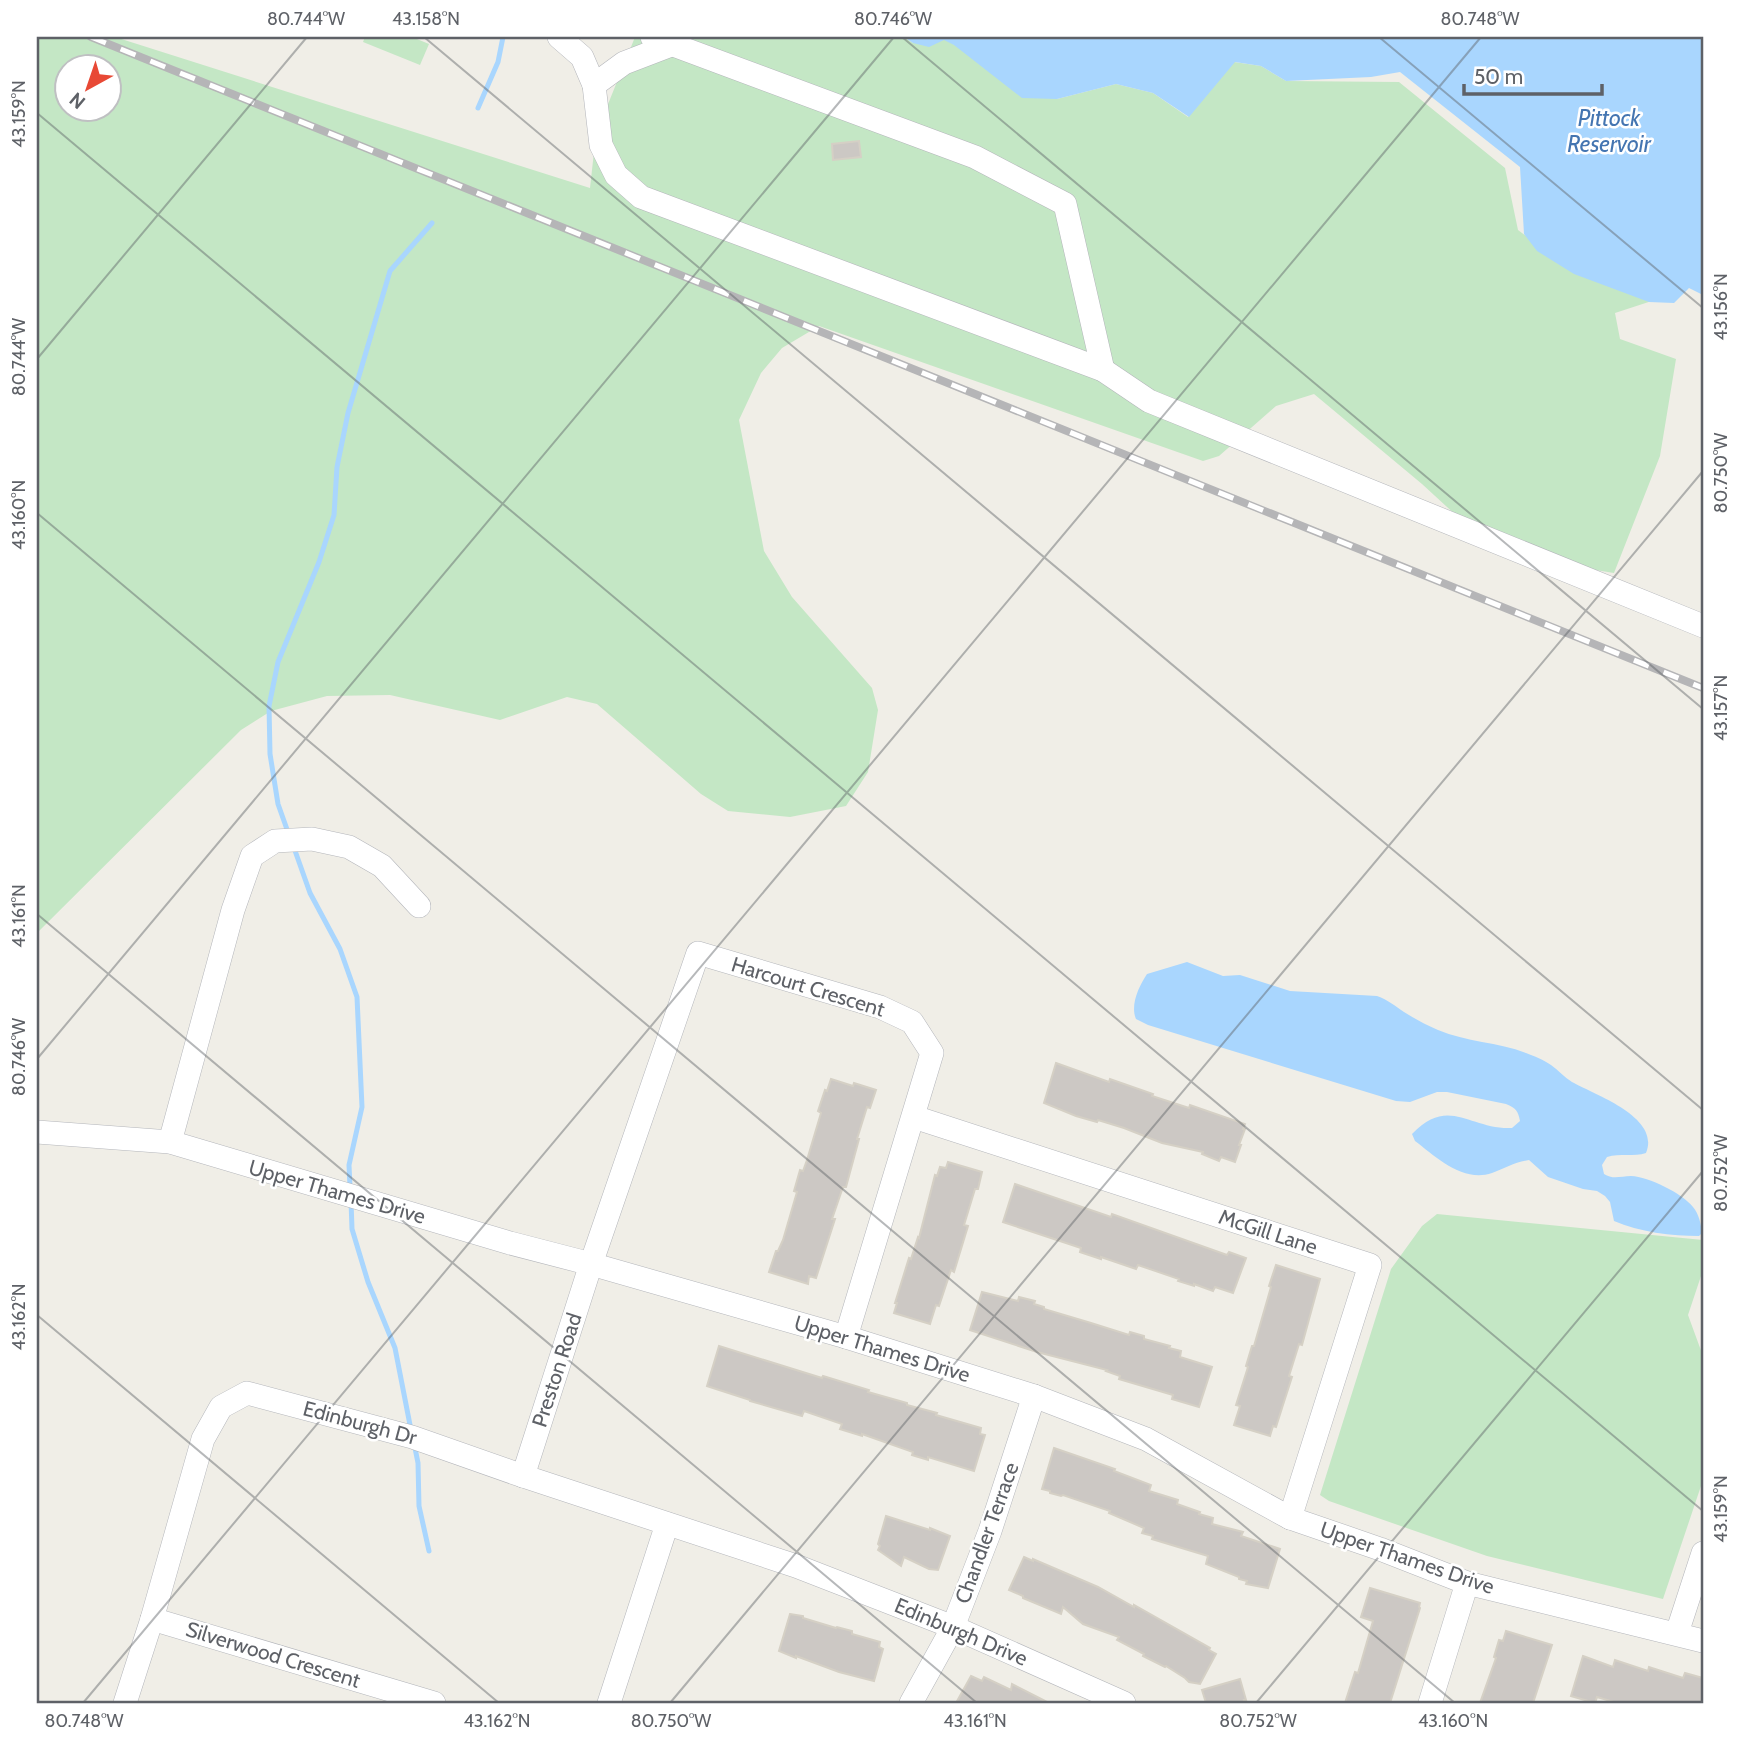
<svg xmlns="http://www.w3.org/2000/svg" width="1740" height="1740" font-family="Cabin,sans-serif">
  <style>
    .green { fill: #c4e7c5; fill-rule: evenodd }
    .water { fill: #a9d6fe }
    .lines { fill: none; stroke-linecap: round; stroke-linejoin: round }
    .stream { stroke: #a9d6fe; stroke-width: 5 }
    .building { fill: #ccc8c4; stroke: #d5d0c5; stroke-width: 2 }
    .minor-casing { stroke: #b4b6bb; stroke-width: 24 }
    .minor { stroke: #fff; stroke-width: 23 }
    .rail-casing { stroke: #b5b5b7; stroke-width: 8 }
    .rail { stroke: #fff; stroke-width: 5; stroke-dasharray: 16; stroke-linecap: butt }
    .ticks { fill: none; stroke: #5e6167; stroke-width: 2; stroke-opacity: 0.45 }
    .labels { text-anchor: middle; stroke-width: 5; stroke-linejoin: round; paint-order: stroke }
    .street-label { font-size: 21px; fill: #5e6167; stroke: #fff }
    .water-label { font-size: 23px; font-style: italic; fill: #4475b1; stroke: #fff }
    .neatline { fill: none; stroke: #5e6167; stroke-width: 2.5 }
    .ticks-label { font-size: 18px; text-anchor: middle; fill: #5e6167 }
  </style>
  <rect width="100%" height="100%" fill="#f0eee7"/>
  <g class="green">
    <path d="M37 37H115L590 188 596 134 635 37H904L913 43 944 39 1057 99 1116 84 1153 93 1188 117 1234 62 1261 66 1286 81 1399 82 1505 168 1518 230 1549 253 1667 296 1615 313 1620 339 1676 359 1660 456 1614 573 1577 567 1459 518 1422 484 1314 394 1276 406 1219 456 1203 461 819 326 782 348 761 373 739 420 764 551 792 597 872 688 878 710 868 772 846 806 790 817 728 811 701 794 597 704 567 697 500 720 390 695 327 696 271 711 241 730 37 933ZM66 66H108V108H66Z"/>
    <path d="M365 37H412L429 44 420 65 363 42Z"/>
    <path d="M1437 1214 1703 1240V1270L1688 1315 1703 1356V1480L1663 1599 1487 1556 1329 1501 1320 1495 1391 1269 1422 1226Z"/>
  </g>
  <g class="water">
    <path d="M904 37H1703V295L1689 288 1674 303 1649 302 1574 274 1537 251 1524 234 1520 167 1400 72 1371 77 1286 81 1261 66 1235 62 1189 117 1153 93 1116 84 1057 99 1022 98 954 45 944 40 929 47 913 43Z"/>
    <path d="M1187 962 1223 976 1240 975 1290 991 1377 996C1388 1000 1395 1006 1404 1012 1415 1019 1426 1025 1438 1030 1466 1042 1498 1042 1526 1053 1534 1056 1544 1060 1551 1065 1558 1070 1564 1077 1572 1082 1595 1095 1661 1117 1646 1153 1634 1157 1620 1153 1607 1157L1602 1165 1604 1174C1613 1180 1621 1176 1631 1176 1649 1177 1682 1193 1693 1207 1699 1214 1701 1224 1702 1233L1699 1236C1672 1236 1639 1232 1614 1221L1610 1202 1605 1196 1597 1191 1583 1189 1548 1177 1529 1160C1515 1162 1505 1168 1492 1173 1463 1183 1436 1157 1415 1141L1412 1134C1449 1095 1470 1130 1512 1128L1520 1121C1518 1111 1516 1108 1506 1104L1447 1092H1437L1410 1102 1396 1101 1148 1025 1136 1019C1130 1005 1139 986 1147 974Z"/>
  </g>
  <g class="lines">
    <g class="stream">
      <path d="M478 108 498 62 503 37"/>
      <path d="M289 835 278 804 270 754 269 706 278 662 319 562 334 515 337 467 348 413 390 271 432 223"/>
      <path d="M293 845 310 893 340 949 357 997 362 1107 349 1165 350 1187"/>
      <path d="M351 1201 352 1229 368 1282 395 1348 411 1430"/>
      <path d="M414 1443 418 1463 419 1506 429 1551"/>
    </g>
  </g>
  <g class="building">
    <path d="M859 141 861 157 833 160 832 144Z"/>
    <path d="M1056 1063 1109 1082 1110 1079 1153 1094 1152 1096 1189 1108 1190 1105 1245 1124 1243 1129H1245L1239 1145H1241L1235 1162 1221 1157 1219 1161 1202 1154 1203 1152 1162 1143 1124 1128 1098 1120 1097 1122 1076 1116 1044 1103Z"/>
    <path d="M831 1079 853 1086 854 1083 876 1090 870 1108 867 1107 857 1139H859L846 1187H843L832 1219H835L816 1278 809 1276 808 1284 769 1272 776 1251H778L783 1240 797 1192 794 1191 800 1170 803 1171 807 1160 821 1113 818 1111 825 1090 827 1091Z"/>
    <path d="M948 1162 982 1172 978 1189H975L964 1225 968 1226 954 1272 951 1270 939 1306 936 1305 930 1324 894 1313 897 1303H895L909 1258 911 1259 918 1237 919 1238 935 1175 937 1176 940 1167 946 1168Z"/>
    <path d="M1015 1184 1111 1217 1112 1214 1227 1255 1229 1252 1246 1258 1233 1293 1215 1287 1213 1291 1194 1284V1286L1178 1281 1179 1279 1138 1265 1136 1269 1101 1257V1259L1080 1252 1081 1248 1003 1222Z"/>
    <path d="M1276 1265 1320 1279 1302 1345 1299 1344 1289 1376 1292 1377 1282 1408 1276 1427 1273 1426 1270 1436 1234 1425 1240 1406 1236 1405 1248 1367 1246 1366 1252 1346H1254L1271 1287 1269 1286Z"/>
    <path d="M982 1292 1018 1301 1019 1297 1035 1301 1034 1304 1044 1307V1309L1091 1323 1129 1335 1130 1332 1144 1336V1339L1170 1346 1169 1348 1181 1351 1180 1357 1212 1367 1199 1407 1172 1399 1173 1395 1119 1379 1120 1376 1106 1371 1107 1370 1037 1352 970 1330Z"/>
    <path d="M719 1346 822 1378 823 1376 869 1390 868 1392 907 1403V1405L937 1413 936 1415 981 1428 980 1434 985 1435 974 1471 928 1457V1460L912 1455 913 1452 862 1434V1436L840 1429 842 1424 804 1411 802 1416 750 1401V1400L707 1386Z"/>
    <path d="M1054 1448 1115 1469 1114 1471 1151 1485 1149 1491 1178 1500 1177 1504 1200 1512 1199 1514 1213 1518 1212 1524 1243 1532 1241 1536 1280 1549 1268 1588 1246 1584 1247 1581 1239 1579V1577L1206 1564 1208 1556 1152 1539 1153 1536 1142 1533 1144 1528 1109 1513 1110 1511 1063 1495 1061 1496 1050 1493V1491L1042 1489Z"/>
    <path d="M886 1516 930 1530V1528L950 1536 938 1570 929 1569 904 1557 901 1566 878 1550 880 1546 878 1544Z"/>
    <path d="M1024 1557 1033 1561V1559L1098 1587 1134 1607V1605L1210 1648 1209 1650 1216 1654 1200 1684 1189 1682 1185 1678 1166 1666 1165 1667 1143 1656 1144 1654 1117 1640 1119 1637 1083 1624 1063 1607 1061 1614 1023 1598V1596L1009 1590Z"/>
    <path d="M1370 1588 1420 1603 1419 1607 1420 1608 1390 1703H1345L1355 1672 1358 1673 1373 1621 1361 1617Z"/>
    <path d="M790 1614 803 1616V1618L836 1628 837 1627 852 1631V1634L880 1642 879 1647 883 1649 874 1681 839 1672 796 1656V1658L779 1651Z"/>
    <path d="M1506 1631 1552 1645 1533 1703H1480L1496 1658 1494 1657 1499 1640 1503 1641Z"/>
    <path d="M1583 1656 1613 1667 1615 1660 1648 1671 1649 1667 1683 1678 1685 1673 1703 1678V1703H1617L1597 1697 1595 1703 1571 1696Z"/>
    <path d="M971 1676 982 1681 984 1677 1011 1690 1012 1684 1049 1703H956Z"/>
    <path d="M1240 1679 1246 1700H1244L1245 1703H1206L1202 1690Z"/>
  </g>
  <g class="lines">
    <defs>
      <g id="minor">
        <path d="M559 37 582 57 594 85 601 145 616 175 641 197 1103 370 1149 401 1703 626"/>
        <path d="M652 37 975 157 1065 204 1103 370"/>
        <path d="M594 85 624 63 671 45"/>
        <path d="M914 1117 1370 1265 1290 1518"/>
        <path d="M37 1132 170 1142 510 1243 591 1264 846 1337 1034 1396 1146 1439 1290 1518 1380 1549 1467 1583 1703 1641"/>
        <path d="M170 1142 233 910 252 856 275 841 312 839 349 847 382 866 419 906"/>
        <path d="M523 1476 591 1264 698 953 880 1007 912 1022 932 1053 846 1337"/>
        <path d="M152 1619 434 1703"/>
        <path d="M1677 1633 1703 1553"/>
        <path d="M125 1703 152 1619 203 1439 221 1407 247 1393 412 1437 523 1476 796 1566 953 1627 1124 1703"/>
        <path d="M609 1703 667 1524"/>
        <path d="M911 1703 953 1627 990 1531 1034 1396"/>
        <path d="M1430 1703 1467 1583"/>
      </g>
    </defs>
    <use href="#minor" class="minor-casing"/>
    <use href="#minor" class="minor"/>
    <defs>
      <path id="rail" d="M91 37 1703 688"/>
    </defs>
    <use href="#rail" class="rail-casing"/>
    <use href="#rail" class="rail"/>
  </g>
  <path class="ticks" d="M424 37 1703 1110M902 37 1703 709M1379 37 1703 308M37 113 1703 1511M37 359 307 37M37 513 1455 1703M37 914 977 1703M37 1059 894 37M37 1315 499 1703M83 1703 1481 37M670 1703 1703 471M1256 1703 1703 1171"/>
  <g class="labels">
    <g class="street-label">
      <text transform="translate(808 987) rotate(17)" y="7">Harcourt Crescent</text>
      <text transform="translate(337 1192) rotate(16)" y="7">Upper Thames Drive</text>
      <text transform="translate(1268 1232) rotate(18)" y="7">McGill Lane</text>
      <text transform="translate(882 1349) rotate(17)" y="7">Upper Thames Drive</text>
      <text transform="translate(557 1370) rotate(-72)" y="7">Preston Road</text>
      <text transform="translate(360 1423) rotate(15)" y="7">Edinburgh Dr</text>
      <text transform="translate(987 1533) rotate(-70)" y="7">Chandler Terrace</text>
      <text transform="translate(1407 1558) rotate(19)" y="7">Upper Thames Drive</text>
      <text transform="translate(961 1632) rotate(23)" y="7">Edinburgh Drive</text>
      <text transform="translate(273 1655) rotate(17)" y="7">Silverwood Crescent</text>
    </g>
    <g class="water-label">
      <text x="1609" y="126">Pittock<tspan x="1609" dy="26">Reservoir</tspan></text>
    </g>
  </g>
  <rect width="1740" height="1740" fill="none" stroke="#ffffff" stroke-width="77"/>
  <g transform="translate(88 88) rotate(220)"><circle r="33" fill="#ffffff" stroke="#bfc0c2" stroke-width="2"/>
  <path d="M0-5L12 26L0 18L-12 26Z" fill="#e84935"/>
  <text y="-10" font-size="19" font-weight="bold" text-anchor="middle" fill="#5e6167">N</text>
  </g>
  <path d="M1464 84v10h138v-10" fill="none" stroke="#5e6167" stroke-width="3.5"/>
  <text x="1474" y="84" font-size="21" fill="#5e6167" stroke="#ffffff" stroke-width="5" paint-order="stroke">50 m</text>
  <rect x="38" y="38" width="1664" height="1664" class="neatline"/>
  <g class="ticks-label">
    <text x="306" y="25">80.744°W</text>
    <text x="426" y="25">43.158°N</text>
    <text x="893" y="25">80.746°W</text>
    <text x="1480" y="25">80.748°W</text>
    <text transform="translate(19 114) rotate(-90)" y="6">43.159°N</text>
    <text transform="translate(1721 307) rotate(-90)" y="6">43.156°N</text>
    <text transform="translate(19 357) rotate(-90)" y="6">80.744°W</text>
    <text transform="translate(1721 473) rotate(-90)" y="6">80.750°W</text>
    <text transform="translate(19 515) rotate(-90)" y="6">43.160°N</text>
    <text transform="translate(1721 708) rotate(-90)" y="6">43.157°N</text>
    <text transform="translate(19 916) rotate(-90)" y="6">43.161°N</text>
    <text transform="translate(19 1057) rotate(-90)" y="6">80.746°W</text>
    <text transform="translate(1721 1173) rotate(-90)" y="6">80.752°W</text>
    <text transform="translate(19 1317) rotate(-90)" y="6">43.162°N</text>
    <text transform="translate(1721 1509) rotate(-90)" y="6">43.159°N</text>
    <text x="84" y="1727">80.748°W</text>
    <text x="497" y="1727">43.162°N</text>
    <text x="671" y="1727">80.750°W</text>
    <text x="975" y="1727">43.161°N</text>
    <text x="1258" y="1727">80.752°W</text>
    <text x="1453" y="1727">43.160°N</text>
  </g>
</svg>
